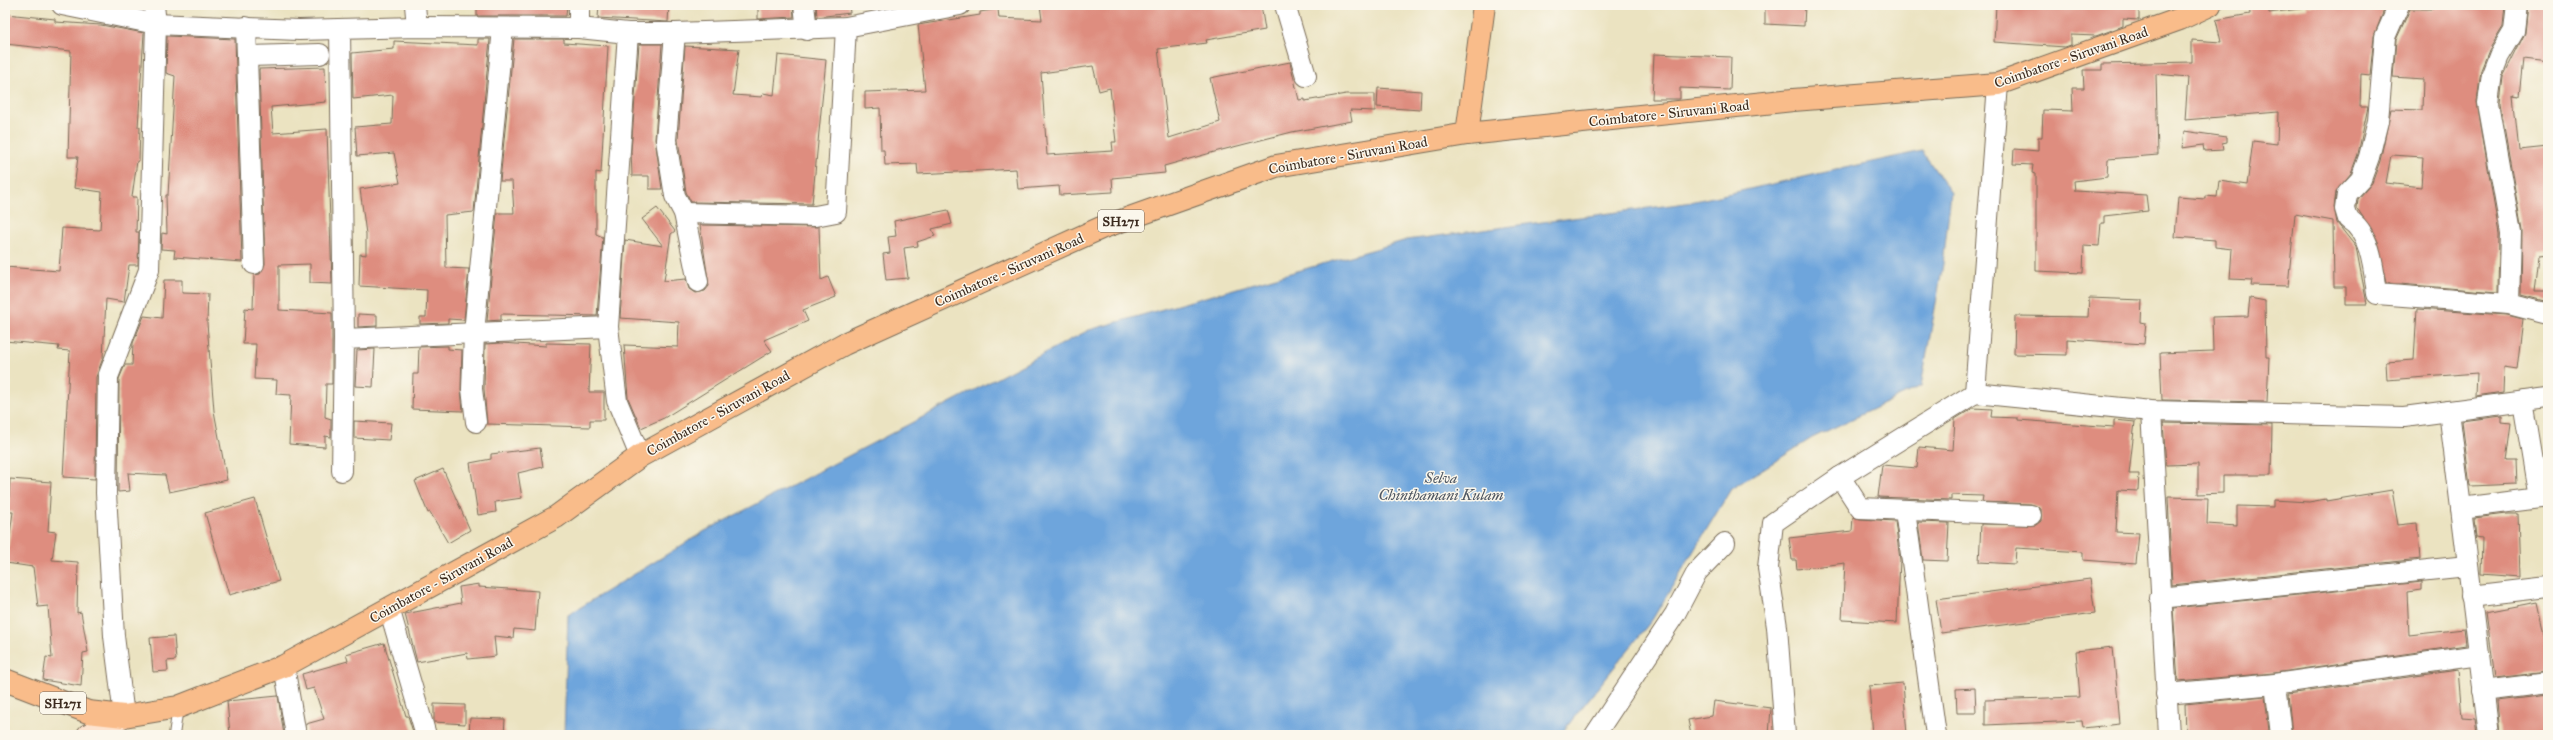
<svg xmlns="http://www.w3.org/2000/svg" width="2553" height="740" font-family="'IM FELL Great Primer',serif">
  <style>
    .water { fill: #6ea5dc; stroke: #54687d }
    .building { fill: #de8d7f; fill-rule: evenodd }
    .lines { fill: none; stroke-linecap: round; stroke-linejoin: round }
    .service-casing { stroke: #796b57; stroke-width: 12 }
    .minor-casing { stroke: #796b57; stroke-width: 22 }
    .secondary-casing { stroke: #796b57; stroke-width: 24 }
    .primary-casing { stroke: #796b57; stroke-width: 24 }
    .service { stroke: #fff; stroke-width: 10 }
    .minor { stroke: #fff; stroke-width: 20 }
    .secondary { stroke: #fde4d0; stroke-width: 22 }
    .primary { stroke: #f9bc8a; stroke-width: 22 }
    .labels { text-anchor: middle; stroke-width: 3; stroke-linejoin: round; paint-order: stroke }
    .shield { fill: #fbf7ec; stroke: #75685c; stroke-width: 1 }
    .shield-label { font-size: 13px; font-weight: bold; fill: #3b2a1e }
    .street-label { font-size: 14px; fill: #3b2a1e; stroke: #fbf7ec }
    .water-label { font-size: 15px; font-style: italic; fill: #4d5560; stroke: #fbf7ec }
  </style>
  <rect width="100%" height="100%" fill="#fbf7ec"/>
  <filter id="ink" filterUnits="userSpaceOnUse"><feTurbulence type="fractalNoise" baseFrequency=".025" numOctaves="2"/><feDisplacementMap in="SourceGraphic" scale="8" xChannelSelector="R" yChannelSelector="G"/><feConvolveMatrix kernelMatrix="1 2 1 2 8 2 1 2 1" color-interpolation-filters="sRGB"/></filter>
  <filter id="wash" filterUnits="userSpaceOnUse"><feTurbulence type="fractalNoise" baseFrequency=".012" numOctaves="4" result="noise"/><feDisplacementMap in="SourceGraphic" scale="16" xChannelSelector="R" yChannelSelector="G"/><feGaussianBlur stdDeviation="0.9" result="paint"/><feColorMatrix in="noise" values="0 0 0 0 0 0 0 0 0 0 0 0 0 0 0 0 0 1.4 0 .05"/><feComposite in="paint" operator="in"/></filter>
  <g filter="url(#wash)">
    <rect width="100%" height="100%" fill="#ebe3c1"/>
    <path class="water" d="M1922 151 1951 193 1943 264 1921 386 1812 438 1731 489 1652 620 1560 735H564L568 615 705 531 1089 330 1407 240 1686 203Z"/>
    <g id="blocks">
      <g class="building">
        <path d="M477 5H567L566 16H477Z"/>
        <path d="M599 5H669L668 22 598 18Z"/>
        <path d="M758 5H793L794 17 758 19Z"/>
        <path d="M816 5H849L850 13 817 17Z"/>
        <path d="M1040 5H1261L1265 30 1206 40 1207 43 1158 49 1169 138 1220 122 1210 78 1290 62 1299 100 1305 99V101L1346 94H1375V111L1350 110 1352 121 1292 132 1218 151 1164 166 1165 173 1112 178 1113 192 1060 195 1059 186 1018 189 1016 169 918 174 917 164 885 165 884 150H881L880 108 865 109V92L925 90 918 25 980 15V12L998 9 999 18 1042 20ZM1093 66 1099 91 1110 88 1116 142H1112L1113 151 1047 155 1041 73Z"/>
        <path d="M1765 5H1805L1804 26 1765 24Z"/>
        <path d="M1996 5H2139V20L2123 19V26L2096 36 2071 35V45L2065 47 1994 42Z"/>
        <path d="M2249 5H2268L2269 13 2307 8V5H2386L2374 36 2370 75 2361 74 2360 107H2368L2358 154 2351 173 2336 192 2334 207 2337 223 2356 247 2367 304H2346V287H2334L2333 221 2295 214 2288 286 2251 285 2252 280 2230 279 2232 249 2215 247V240L2175 237 2178 197 2205 199V196L2217 197 2219 181 2247 185 2253 141 2277 144 2278 112 2185 120 2188 77 2156 74 2158 155 2108 159 2107 177 2074 181 2075 191 2146 195 2148 211 2104 216V223H2101L2099 246 2084 245 2083 273 2036 271V174L2032 173 2033 165 2013 164 2014 149 2038 151V137H2042L2043 110 2073 111 2072 88H2084L2083 70H2102V64L2192 62V40L2221 42 2216 20 2250 14Z"/>
        <path d="M2433 5H2505L2503 27 2489 50 2481 70 2477 102 2499 234 2498 292 2387 283 2377 239 2357 208 2358 199 2372 183 2380 161 2391 109 2422 110 2423 79 2393 77 2396 40 2410 9H2433ZM2391 155 2423 157 2421 187 2386 183Z"/>
        <path d="M2528 5 2548 6V62L2523 59 2519 96 2513 95 2519 150 2548 147V255L2539 256 2535 292H2548V302L2521 295 2522 231 2500 103 2503 77 2525 33Z"/>
        <path d="M6 14 55 19V22L101 25 144 33 138 127H140L139 161H137L132 197H137L136 232H139L138 265H129L124 302 106 299 103 358 96 377 95 479 63 477 70 351 58 350 59 346 5 341V267L59 271 62 228 100 230 102 192 74 188 78 157H68L71 51 5 44Z"/>
        <path d="M167 36 235 39 242 262 174 257 175 250 161 249 162 233 167 234 166 195H168L175 76 166 73Z"/>
        <path d="M478 39H490L474 212 445 215 446 268 469 269 464 320 448 319V323L420 324V317H426L427 290 359 286 360 254 366 255V234L360 189 400 183 394 153 357 156 355 127 392 124 393 95 353 99 352 53 394 49V41L478 45Z"/>
        <path d="M514 39H564V43L608 46 601 173 596 172V234L603 237 597 316 501 314V320L487 321 497 213H514L512 181H500Z"/>
        <path d="M639 44H662L655 139 662 189H649V176H632L631 151Z"/>
        <path d="M685 46 739 49 733 95 762 97 763 93 774 95 778 55 826 60 812 204 691 202 686 192 678 140Z"/>
        <path d="M1654 54 1731 57 1730 90 1680 88V99H1652Z"/>
        <path d="M325 67 326 102 271 107 273 133 327 129 332 284 310 283V264L279 265V310L332 313V384H326L325 417 331 419V437L325 436V447L289 444 291 395 276 394 277 380 254 379 256 344H243L245 308 253 309 254 275 260 274 265 264 259 69Z"/>
        <path d="M1378 88 1421 91 1420 110 1377 107Z"/>
        <path d="M2184 131 2227 137V142L2222 143 2223 150 2204 151 2203 145 2182 148Z"/>
        <path d="M657 208 675 231 671 234 664 281 686 279 689 289 695 293 705 291 709 286 700 225 819 227 821 280 828 277 836 297 803 310 808 321 764 340 772 351 664 418 641 428 628 398 624 345 678 347 679 322 620 318 625 240 663 246 642 219Z"/>
        <path d="M948 210 952 224 932 229 935 236 917 242 918 246 904 248 908 278 886 280 883 254 890 253 888 237 896 236 894 221Z"/>
        <path d="M164 280H182V293L208 294 207 323 214 411 227 480 169 492 165 475 128 473 130 491 118 492 119 379 125 365H132L133 343 144 316 162 318Z"/>
        <path d="M2089 298 2142 300 2141 322 2146 323 2144 344 2067 339V355L2014 354 2015 316 2088 317Z"/>
        <path d="M2250 298 2265 301 2266 357H2269L2267 402 2162 400 2160 353 2213 351 2212 317 2248 316Z"/>
        <path d="M2417 309 2507 315 2523 319 2517 369 2504 367 2503 392 2476 396 2477 373 2387 380 2386 362 2414 360Z"/>
        <path d="M358 314 377 315V326L358 327Z"/>
        <path d="M501 343 546 346V343L591 344 589 392H604V420H590V427L487 424 484 389 485 344Z"/>
        <path d="M448 346V349L462 350 461 389 463 411 412 409 413 374H418L419 347Z"/>
        <path d="M375 349 373 387 355 386 357 350Z"/>
        <path d="M1973 408 1992 409 1991 417 2018 418V420L2114 427V420L2135 422 2129 474H2139L2138 491 2118 490 2116 532 2139 533 2136 564 2083 560V552L2016 548 2015 564 1979 562 1981 524 2036 525 2041 521V509L2031 504 1982 502 1983 496 1951 495V500L1878 497 1882 465 1917 468 1919 447 1953 450 1955 419Z"/>
        <path d="M2502 416V422L2511 423 2506 461H2516L2517 484 2470 486 2462 421Z"/>
        <path d="M354 421 391 423 389 440 354 438Z"/>
        <path d="M2163 423 2272 425 2271 475H2223V493L2198 494V464L2166 465Z"/>
        <path d="M540 448 543 467 518 473 522 498 495 502 496 512 478 515 470 463 491 459V454Z"/>
        <path d="M443 469 470 530 448 543 430 512 428 513 415 481Z"/>
        <path d="M10 479 51 482 48 531 56 532 52 560 78 562 77 613 81 612 88 652 83 653 81 686 43 680 46 657 52 658 48 606 38 607 33 567 6 563 13 512H8Z"/>
        <path d="M2392 490 2398 525 2417 523 2420 559 2172 585 2168 497 2208 498 2207 524 2237 526V506L2273 507V500L2309 502 2326 499V501Z"/>
        <path d="M255 499 279 581 229 595 205 513Z"/>
        <path d="M2507 514H2518L2520 577 2481 574 2482 539 2476 538 2474 518Z"/>
        <path d="M1853 517 1860 519 1895 521 1900 560 1897 623 1842 620 1845 563 1797 569 1796 560H1792L1789 538 1852 531Z"/>
        <path d="M1918 522 1949 523 1947 561 1923 560Z"/>
        <path d="M2090 579 2095 613 1941 633 1936 599Z"/>
        <path d="M2422 582V590L2407 592 2409 635 2464 629 2466 645 2274 673 2178 681 2173 608Z"/>
        <path d="M479 584V587L538 591 535 631 514 629 513 638 494 636 496 656 468 659 467 653 417 662 405 614 461 603 459 587Z"/>
        <path d="M2538 602 2546 639 2547 672 2495 678 2486 612Z"/>
        <path d="M174 636 176 660 167 661 168 671 153 672 150 638Z"/>
        <path d="M384 643 406 716H408L414 735H307L306 724 324 719 314 688 306 690 302 674 348 661 346 654Z"/>
        <path d="M2113 647 2120 724 2083 728 2082 721 1985 725V700L2080 697 2076 651Z"/>
        <path d="M2458 670 2462 717 2475 718 2477 735H2292L2288 694Z"/>
        <path d="M1903 683 1907 735H1873L1869 686Z"/>
        <path d="M1975 688 1976 713H1957L1956 689Z"/>
        <path d="M2548 695V735H2500L2497 701Z"/>
        <path d="M278 696 284 735H230L227 701Z"/>
        <path d="M2265 696 2269 731 2238 735H2186L2185 704Z"/>
        <path d="M1714 701 1771 708 1769 735H1691L1688 720 1712 716Z"/>
        <path d="M434 704 465 705V724L434 722Z"/>
        <path d="M470 718 505 719 504 735H469Z"/>
      </g>
    </g>
  </g>
  <g filter="url(#ink)">
    <use href="#blocks" fill-opacity="0" stroke="#796b57" stroke-width="1"/>
    <g class="lines">
      <defs>
        <path id="service" d="M174 735 178 707"/>
        <g id="minor">
          <path d="M62 5 156 24 299 30 417 27 579 28 628 33H675L846 27 960 5"/>
          <path d="M415 5 417 27"/>
          <path d="M579 5V28"/>
          <path d="M804 5 807 30"/>
          <path d="M1285 5 1306 76"/>
          <path d="M2399 5 2385 37 2378 121 2369 157 2361 179 2347 194 2345 209 2348 219C2371 232 2374 271 2377 294L2509 304 2548 314"/>
          <path d="M246 27 254 264"/>
          <path d="M340 29 344 339"/>
          <path d="M628 33 608 327 617 401 640 456"/>
          <path d="M675 33 666 140 675 196 684 213 698 282"/>
          <path d="M247 56 320 54"/>
          <path d="M1998 84 1975 393 2151 411 2404 417 2548 398"/>
          <path d="M684 213 815 216 836 212 846 27"/>
          <path d="M2509 304 2511 233 2488 103 2492 74 2499 56 2514 31 2517 5"/>
          <path d="M2523 401 2539 498"/>
          <path d="M2151 411 2169 735"/>
          <path d="M2449 411 2489 735"/>
          <path d="M476 422 472 389 474 333 503 28"/>
          <path d="M342 471 344 339 608 327"/>
          <path d="M1840 477 1860 508 2031 515"/>
          <path d="M2461 508 2548 497"/>
          <path d="M1905 511 1936 735"/>
          <path d="M2471 596 2548 587"/>
          <path d="M2160 598 2467 566"/>
          <path d="M389 608 426 735"/>
          <path d="M284 666 296 735"/>
          <path d="M2275 684 2281 735"/>
          <path d="M2483 691 2548 683"/>
          <path d="M2166 694 2275 684 2479 655"/>
          <path d="M124 716 114 636 106 493 108 377 149 270 156 24 154 5"/>
          <path d="M1595 735 1675 614 1697 572 1725 543"/>
          <path d="M1785 735 1777 627 1768 568 1773 523 1840 477 1975 393"/>
        </g>
        <path id="secondary" d="M88 735 124 716"/>
        <g id="primary">
          <path d="M1467 134 1484 5"/>
          <path d="M5 680 88 712 124 716 178 707 284 666 556 517 640 456 844 344 1101 228 1276 166 1467 134 1793 100 1998 84 2180 19 2210 5"/>
        </g>
      </defs>
      <use href="#service" class="service-casing"/>
      <use href="#minor" class="minor-casing"/>
      <use href="#secondary" class="secondary-casing"/>
      <use href="#primary" class="primary-casing"/>
      <use href="#service" class="service"/>
      <use href="#minor" class="minor"/>
      <use href="#secondary" class="secondary"/>
      <use href="#primary" class="primary"/>
    </g>
  </g>
  <g class="labels">
    <g class="shield">
      <rect x="1098" y="210" width="46" height="22" rx="3"/>
      <rect x="40" y="692" width="46" height="22" rx="3"/>
    </g>
    <g class="shield-label">
      <text x="1121" y="226">SH271</text>
      <text x="63" y="708">SH271</text>
    </g>
    <g class="street-label">
      <text transform="translate(2071 57) rotate(-19)" y="5">Coimbatore - Siruvani Road</text>
      <text transform="translate(1669 113) rotate(-6)" y="5">Coimbatore - Siruvani Road</text>
      <text transform="translate(1348 155) rotate(-10)" y="5">Coimbatore - Siruvani Road</text>
      <text transform="translate(1009 270) rotate(-24)" y="5">Coimbatore - Siruvani Road</text>
      <text transform="translate(718 413) rotate(-29)" y="5">Coimbatore - Siruvani Road</text>
      <text transform="translate(441 580) rotate(-29)" y="5">Coimbatore - Siruvani Road</text>
    </g>
    <g class="water-label">
      <text x="1441" y="483">Selva<tspan x="1441" dy="17">Chinthamani Kulam</tspan></text>
    </g>
  </g>
  <rect width="2553" height="740" fill="none" stroke="#fbf7ec" stroke-width="20"/>
</svg>
